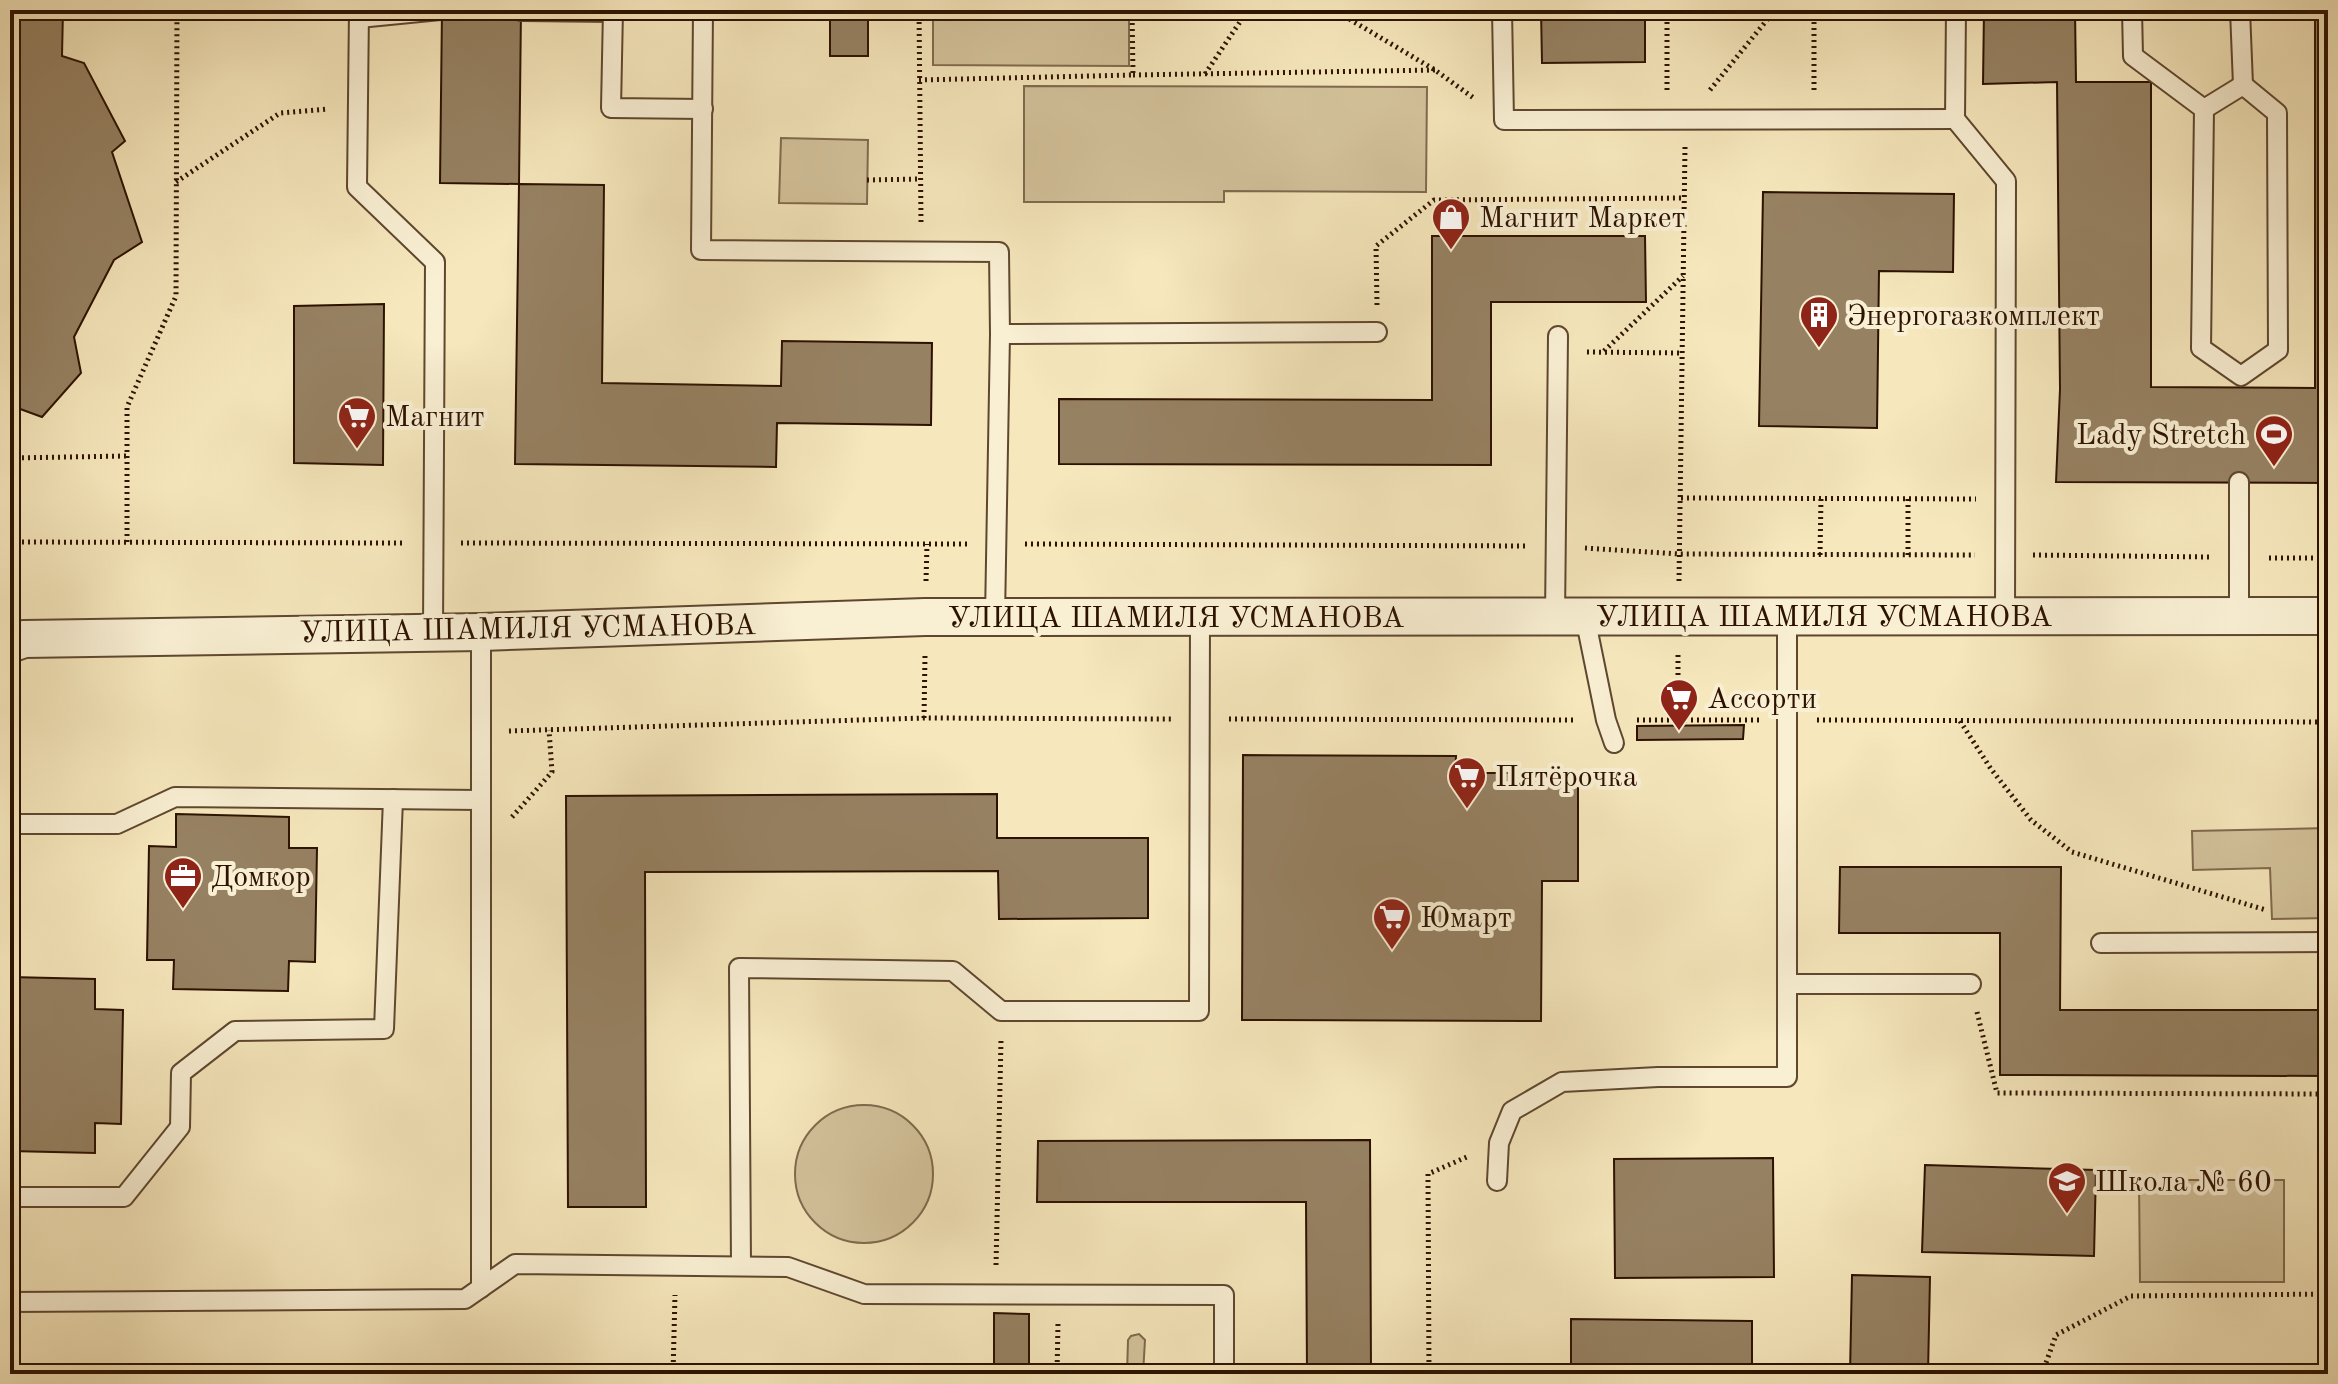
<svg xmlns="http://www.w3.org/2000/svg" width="2338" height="1384" font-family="'Old Standard TT',serif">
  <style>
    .green { fill: #d4c39c; stroke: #806a4e; stroke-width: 2 }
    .building { fill: #968162; stroke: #2d1200; stroke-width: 2 }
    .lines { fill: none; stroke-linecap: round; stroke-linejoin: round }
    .lane-casing { stroke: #5f472f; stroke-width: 22 }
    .street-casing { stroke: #5f472f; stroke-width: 40 }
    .path { stroke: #2d1200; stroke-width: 5; stroke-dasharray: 2 4; stroke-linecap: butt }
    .lane { stroke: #f9efd3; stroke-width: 18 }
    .street { stroke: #f9efd3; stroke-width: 36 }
    .labels { text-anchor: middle; stroke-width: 8; stroke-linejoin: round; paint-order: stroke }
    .poi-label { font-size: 30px; fill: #2d1200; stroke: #f9efd3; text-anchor: start }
    .street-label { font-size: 30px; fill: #2d1200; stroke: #f9efd3 }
  </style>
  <rect width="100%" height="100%" fill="#f6e7bc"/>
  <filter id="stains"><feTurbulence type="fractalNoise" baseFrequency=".0025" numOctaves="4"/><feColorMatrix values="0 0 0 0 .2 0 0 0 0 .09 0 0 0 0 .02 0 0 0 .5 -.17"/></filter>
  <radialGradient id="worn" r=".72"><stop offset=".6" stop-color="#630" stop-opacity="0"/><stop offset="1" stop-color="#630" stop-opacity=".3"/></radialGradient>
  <g class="green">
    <path d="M933 10H1129V66L933 65Z"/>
    <path d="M1024 86 1427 87 1426 192 1224 191V202H1024Z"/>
    <path d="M781 138 868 140 867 204 779 203Z"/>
    <path d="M2328 828V918L2272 919 2270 868 2193 870 2192 831Z"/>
    <circle cx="864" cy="1174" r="69"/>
    <path d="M2139 1180H2284V1282H2140Z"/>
    <path d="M1139 1334 1145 1340 1143 1374H1127L1128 1340 1131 1336Z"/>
  </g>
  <g class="building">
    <path d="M10 10H63L62 56 84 63 125 141 112 152 142 242 114 260 74 337 81 373 42 417 12 406 10 408Z"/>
    <path d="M442 10H521L519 184 440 183Z"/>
    <rect x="830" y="10" width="38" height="46"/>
    <path d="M1541 10H1645V62L1542 63Z"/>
    <path d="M1984 10H2075L2076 82H2151V387L2315 388V10H2328V483L2056 482 2060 389 2057 82 1983 84Z"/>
    <path d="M519 184 604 185 602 383 781 386 782 341 932 343 931 425 777 423 776 467 515 464Z"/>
    <path d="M1763 192 1954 194 1953 272 1879 271 1877 428 1759 426Z"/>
    <path d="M1432 236H1645L1646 302H1491V465L1059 464V399L1432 400Z"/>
    <path d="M384 304 383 465 294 463V306Z"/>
    <path d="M1744 725 1743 739 1637 740V726Z"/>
    <path d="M1243 755 1456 756 1455 773H1578V881H1542L1541 1021 1242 1020Z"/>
    <path d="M997 794V838H1148V918L999 919 998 871 645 872 646 1207H568L566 796Z"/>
    <path d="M176 814 289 817V848H317L315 962 289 961 288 991 173 989 174 960H147L149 846 176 847Z"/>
    <path d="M1840 867H2061L2060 1010H2328V1076L2000 1075V933H1839Z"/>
    <path d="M10 977 95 979V1009L123 1010 121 1124 95 1123V1153L10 1151Z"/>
    <path d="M1370 1140 1371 1374H1307L1306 1202H1037L1038 1141Z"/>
    <path d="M1773 1158 1774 1277 1615 1278 1614 1159Z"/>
    <path d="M1925 1165 2096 1170 2094 1256 1922 1252Z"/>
    <path d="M1852 1275 1930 1277 1928 1374H1850Z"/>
    <path d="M994 1313 1029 1314V1373L994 1374Z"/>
    <path d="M1571 1319 1752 1321V1374H1571Z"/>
  </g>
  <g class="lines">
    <defs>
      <g id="lane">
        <path d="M359 10 357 187 435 262 433 631"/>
        <path d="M613 10 611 108 703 109"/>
        <path d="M703 10 701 250 999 252 1000 334"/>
        <path d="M1502 10 1504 120 1955 119"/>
        <path d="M1956 10 1955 119 2006 181 2005 616"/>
        <path d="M2132 10 2133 56 2204 109"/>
        <path d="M2240 10 2243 85"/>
        <path d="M521 11 613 12"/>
        <path d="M359 18 440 10"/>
        <path d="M2243 85 2277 113 2278 350 2241 376 2201 348 2204 109Z"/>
        <path d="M1787 616V984H1971"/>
        <path d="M2239 616V482"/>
        <path d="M995 617 1000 334 1377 332"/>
        <path d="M1555 617 1558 336"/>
        <path d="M1585 617 1606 720 1614 743"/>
        <path d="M10 824H117L175 797 481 800"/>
        <path d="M2101 943 2328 942"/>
        <path d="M1497 1181 1499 1143 1512 1111 1562 1082 1658 1077H1787V984"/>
        <path d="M10 1197H124L180 1127 181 1073 235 1031 384 1029 393 799"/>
        <path d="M741 1265 739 968 953 971 1001 1011H1199L1200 617"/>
        <path d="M481 1288V632"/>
        <path d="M10 1302 465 1299 515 1264 788 1267 864 1294 1224 1295V1374"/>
      </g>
      <path id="street" d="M10 644 24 639 481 632 925 617 2328 616"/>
    </defs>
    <use href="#lane" class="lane-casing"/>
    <use href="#street" class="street-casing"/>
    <g class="path">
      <path d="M919 10 921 222"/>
      <path d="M1334 10 1435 70 1475 99"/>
      <path d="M1667 10V91"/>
      <path d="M1814 10V91"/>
      <path d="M1205 74 1248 10"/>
      <path d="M1133 75 1435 70"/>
      <path d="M919 80 1133 75 1132 10"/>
      <path d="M1710 90 1775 10"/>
      <path d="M867 180 920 179"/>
      <path d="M176 182 280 113 328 109"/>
      <path d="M1377 305 1376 246 1434 200 1684 198"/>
      <path d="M1604 351 1683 276"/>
      <path d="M1587 352 1682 353"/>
      <path d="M10 458 127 456"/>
      <path d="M1681 498 1976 499"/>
      <path d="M10 542 403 543"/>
      <path d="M127 542V407L176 296 177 10"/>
      <path d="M461 543 967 544"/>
      <path d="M1025 544 1527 546"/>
      <path d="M1585 548 1679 554 1975 555"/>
      <path d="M1820 555 1821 498"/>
      <path d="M1908 555V499"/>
      <path d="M2033 555 2211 557"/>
      <path d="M2269 558H2328"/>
      <path d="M926 581 927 544"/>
      <path d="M1679 581 1685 147"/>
      <path d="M1678 655V720"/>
      <path d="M924 718 925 655"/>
      <path d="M1229 719 1575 720"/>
      <path d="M1637 720H1759"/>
      <path d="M1817 720 2328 722"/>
      <path d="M1960 721 1991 769 2031 820 2072 852 2266 910"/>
      <path d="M509 731 924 718 1171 719"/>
      <path d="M512 817 552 772 549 730"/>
      <path d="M1977 1012 1997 1093 2328 1094"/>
      <path d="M996 1265 1001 1040"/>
      <path d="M673 1374 675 1295"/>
      <path d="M1057 1374 1058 1323"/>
      <path d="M1429 1374 1428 1174 1469 1156"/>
      <path d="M2042 1374 2056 1335 2131 1296 2328 1294"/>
    </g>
    <use href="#lane" class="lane"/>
    <use href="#street" class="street"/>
  </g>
  <defs>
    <symbol id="shop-pin" viewBox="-11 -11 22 30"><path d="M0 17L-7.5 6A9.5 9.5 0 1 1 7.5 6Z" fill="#8f2418" stroke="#f9efd3"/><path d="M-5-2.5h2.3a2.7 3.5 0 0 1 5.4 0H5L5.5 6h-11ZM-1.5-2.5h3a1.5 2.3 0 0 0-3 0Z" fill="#fff"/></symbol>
    <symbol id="building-pin" viewBox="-11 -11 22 30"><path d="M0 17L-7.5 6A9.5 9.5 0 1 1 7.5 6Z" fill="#8f2418" stroke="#f9efd3"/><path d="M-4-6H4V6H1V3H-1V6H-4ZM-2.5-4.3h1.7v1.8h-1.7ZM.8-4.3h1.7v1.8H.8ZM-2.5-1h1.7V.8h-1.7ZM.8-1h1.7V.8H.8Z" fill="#fff"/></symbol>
    <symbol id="supermarket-pin" viewBox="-11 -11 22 30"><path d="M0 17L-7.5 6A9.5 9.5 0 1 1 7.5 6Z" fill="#8f2418" stroke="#f9efd3"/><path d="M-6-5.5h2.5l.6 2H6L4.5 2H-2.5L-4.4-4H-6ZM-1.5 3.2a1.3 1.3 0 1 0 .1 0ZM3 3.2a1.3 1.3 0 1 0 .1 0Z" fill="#fff"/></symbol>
    <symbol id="stadium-pin" viewBox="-11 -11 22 30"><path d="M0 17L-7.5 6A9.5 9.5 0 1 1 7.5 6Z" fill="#8f2418" stroke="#f9efd3"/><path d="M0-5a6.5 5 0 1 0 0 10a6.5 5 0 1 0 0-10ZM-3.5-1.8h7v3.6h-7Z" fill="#fff"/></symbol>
    <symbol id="office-pin" viewBox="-11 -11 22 30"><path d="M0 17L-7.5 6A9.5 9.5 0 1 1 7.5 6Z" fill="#8f2418" stroke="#f9efd3"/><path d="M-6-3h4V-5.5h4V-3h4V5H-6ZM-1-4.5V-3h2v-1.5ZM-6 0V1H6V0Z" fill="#fff"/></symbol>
    <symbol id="school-pin" viewBox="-11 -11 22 30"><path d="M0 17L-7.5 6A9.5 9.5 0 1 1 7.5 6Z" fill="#8f2418" stroke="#f9efd3"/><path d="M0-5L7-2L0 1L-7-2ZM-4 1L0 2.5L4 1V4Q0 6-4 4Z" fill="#fff"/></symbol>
  </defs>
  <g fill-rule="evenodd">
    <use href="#shop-pin" x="1429" y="195" width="44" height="60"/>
    <use href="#building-pin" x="1797" y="293" width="44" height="60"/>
    <use href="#supermarket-pin" x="335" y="394" width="44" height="60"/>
    <use href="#stadium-pin" x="2252" y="412" width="44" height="60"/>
    <use href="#supermarket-pin" x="1657" y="676" width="44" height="60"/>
    <use href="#supermarket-pin" x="1445" y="754" width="44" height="60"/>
    <use href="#office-pin" x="161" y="854" width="44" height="60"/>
    <use href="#supermarket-pin" x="1370" y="895" width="44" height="60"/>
    <use href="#school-pin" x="2045" y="1159" width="44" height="60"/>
  </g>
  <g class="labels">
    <g class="poi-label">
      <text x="1479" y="227">Магнит Маркет</text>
      <text x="1847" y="325">Энергогазкомплект</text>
      <text x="385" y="426">Магнит</text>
      <text x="2246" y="444" text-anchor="end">Lady Stretch</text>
      <text x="1707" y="708">Ассорти</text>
      <text x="1495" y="786">Пятёрочка</text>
      <text x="211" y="886">Домкор</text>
      <text x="1420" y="927">Юмарт</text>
      <text x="2095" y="1191">Школа № 60</text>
    </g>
    <g class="street-label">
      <text x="1824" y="626">УЛИЦА ШАМИЛЯ УСМАНОВА</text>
      <text x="1176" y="627">УЛИЦА ШАМИЛЯ УСМАНОВА</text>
      <text transform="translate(528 628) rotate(-1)" y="10">УЛИЦА ШАМИЛЯ УСМАНОВА</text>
    </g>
  </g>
  <rect width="2338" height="1384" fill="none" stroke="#f6e7bc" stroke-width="40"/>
  <rect x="12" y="12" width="2314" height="1360" fill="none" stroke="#2d1200" stroke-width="4"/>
  <rect x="20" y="20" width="2298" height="1344" fill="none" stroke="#2d1200" stroke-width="2"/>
  <rect width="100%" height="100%" filter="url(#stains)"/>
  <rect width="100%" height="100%" fill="url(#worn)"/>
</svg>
